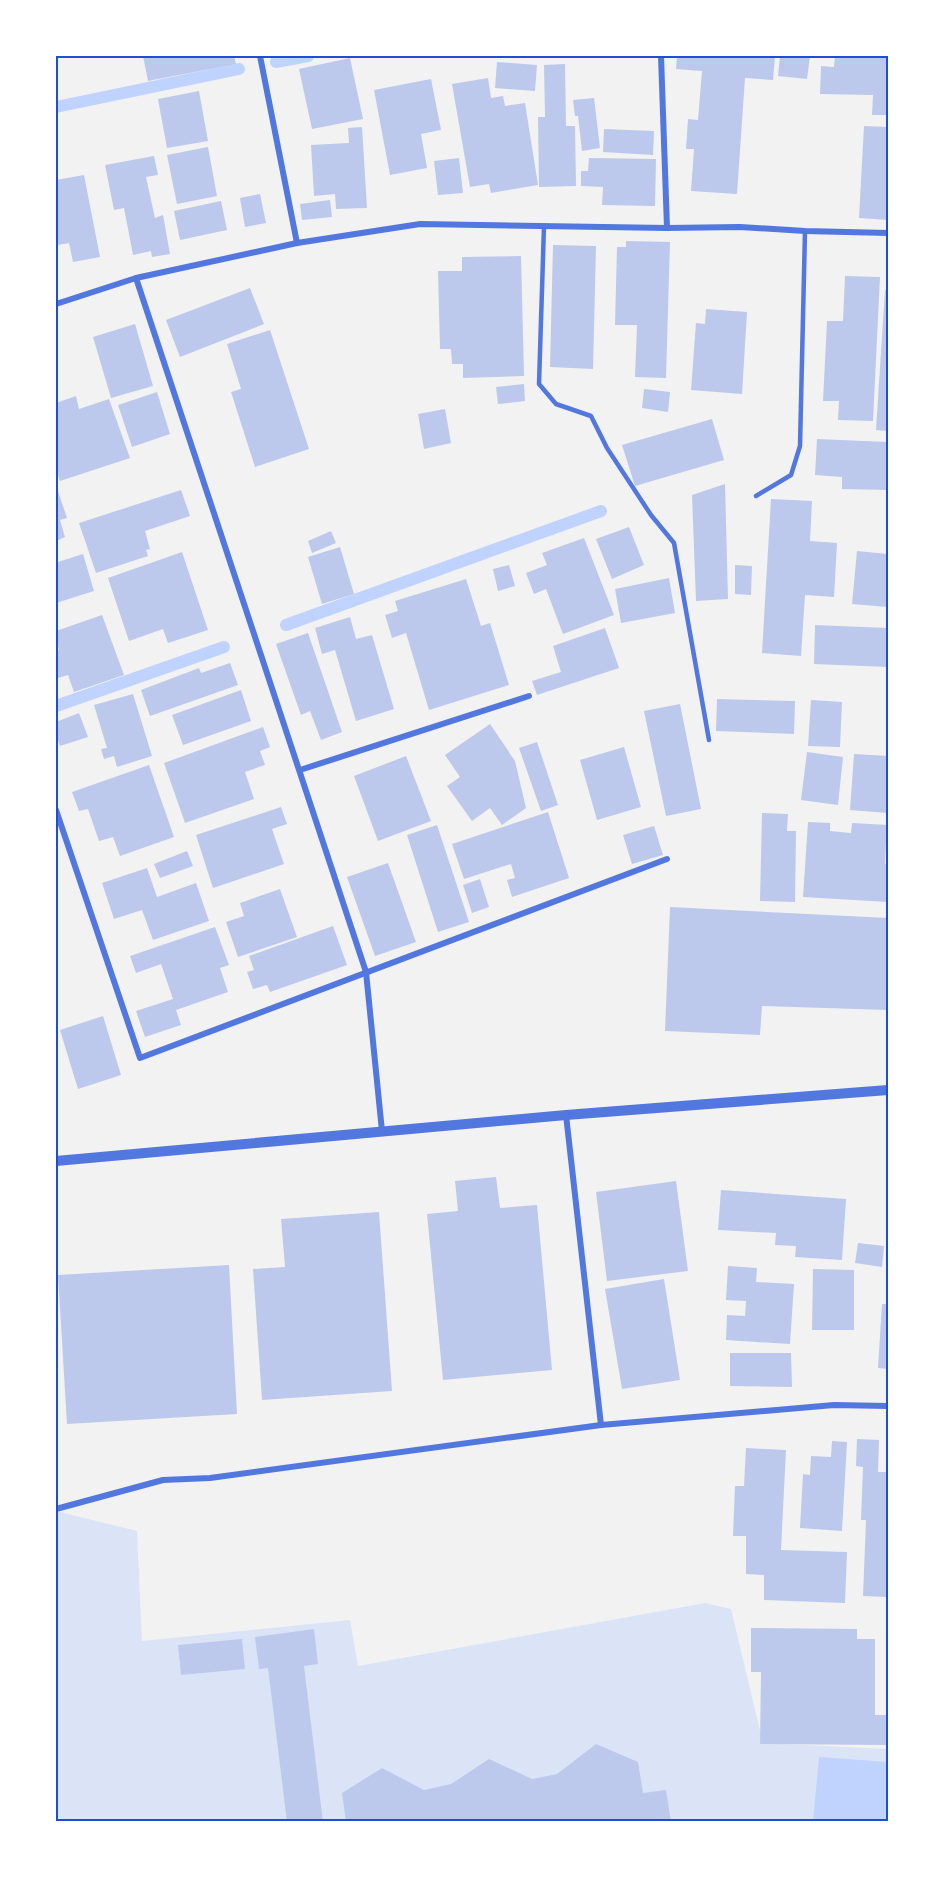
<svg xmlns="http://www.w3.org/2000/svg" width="944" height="1877" font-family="'Asap Condensed',sans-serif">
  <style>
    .green { fill: #dbe4f7 }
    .water { fill: #bfd3fe }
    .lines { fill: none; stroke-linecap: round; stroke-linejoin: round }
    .stream { stroke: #bfd3fe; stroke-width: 12 }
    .building { fill: #bdc9ec }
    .service { stroke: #5277de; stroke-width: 4.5 }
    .minor { stroke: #5277de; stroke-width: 6 }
    .tertiary { stroke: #5277de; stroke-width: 10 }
    .neatline { fill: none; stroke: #1d4ed8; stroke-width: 2 }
  </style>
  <rect width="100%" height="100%" fill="#f2f2f2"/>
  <path class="green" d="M56 1511 137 1531 142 1641 350 1620 358 1666 705 1603 731 1609 763 1743 888 1749V1821L56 1822Z"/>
  <path class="water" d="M819 1757 888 1762V1821H813Z"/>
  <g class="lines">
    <g class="stream">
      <path d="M276 62 308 56"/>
      <path d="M56 107 239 69"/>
      <path d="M286 625 601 511"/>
      <path d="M56 706 224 647"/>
    </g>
  </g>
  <g class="building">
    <path d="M143 56H234L236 64 148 81Z"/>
    <path d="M677 56H775L773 80 745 78 737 194 691 191 694 149H686L688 119 698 120 702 71 676 69Z"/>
    <path d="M780 56H810L807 79 778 76Z"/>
    <path d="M835 56H888V115H872L873 95 820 94 821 66 834 67Z"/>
    <path d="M350 58 363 119 312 129 299 69Z"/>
    <path d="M497 62 537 65 535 91 495 88Z"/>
    <path d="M565 64 566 126H575L576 186 539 187 538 117H545L544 65Z"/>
    <path d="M488 78 491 98 503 96 505 106 525 103 538 185 491 193 489 184 470 187 452 84Z"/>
    <path d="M431 79 441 130 421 134 427 168 390 175 374 90Z"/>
    <path d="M199 91 208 141 167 148 158 99Z"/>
    <path d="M594 98 600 148 582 151 578 116H575L573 100Z"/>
    <path d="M864 126 888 127V220L859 218Z"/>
    <path d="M362 127 367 208 336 209 335 194 314 196 311 145 349 143 348 128Z"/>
    <path d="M604 129 654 131 653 155 603 152Z"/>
    <path d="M208 147 217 196 177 204 167 155Z"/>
    <path d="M154 156 158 175 146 177 155 218 163 215 170 254 152 257 151 251 133 255 124 208 114 210 105 165Z"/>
    <path d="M459 158 463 193 438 195 434 161Z"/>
    <path d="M589 158 656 159 655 206 602 205 603 187 581 186V171H588Z"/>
    <path d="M84 175 100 257 73 262 69 243 58 245 56 233V180Z"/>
    <path d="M260 194 266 223 245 227 240 198Z"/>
    <path d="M330 200 332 217 302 220 300 204Z"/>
    <path d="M221 201 227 230 180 240 174 211Z"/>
    <path d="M626 241 670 242 666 378 635 377 637 325H615L617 247H626Z"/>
    <path d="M553 245 596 246 593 369 550 367Z"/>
    <path d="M521 256 524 376 463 378V364H452L451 349H440L438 271H462V257Z"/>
    <path d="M845 276 880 277 873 421 838 420 839 401H823L827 321H843Z"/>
    <path d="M250 288 264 324 180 357 166 320Z"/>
    <path d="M885 290 888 291V431L876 430Z"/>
    <path d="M706 309 747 312 742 394 691 390 696 323 705 324Z"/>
    <path d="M135 324 153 386 111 398 93 337Z"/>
    <path d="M270 330 309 449 255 467 231 392 241 389 227 344Z"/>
    <path d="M524 384 525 401 498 404 496 387Z"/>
    <path d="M644 389 670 392 668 412 642 408Z"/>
    <path d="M157 392 170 434 132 447 118 405Z"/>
    <path d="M76 396 79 409 109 399 130 458 60 481 56 468V403Z"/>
    <path d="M445 409 451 443 424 449 418 414Z"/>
    <path d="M712 419 724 460 635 486 622 445Z"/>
    <path d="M817 439 888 442V490L842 489V477L815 475Z"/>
    <path d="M725 484 728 599 696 601 692 495Z"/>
    <path d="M181 490 190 516 145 531 150 549 146 550 148 556 96 573 79 523Z"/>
    <path d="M56 491H58L67 518 60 520 65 537 56 541Z"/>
    <path d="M771 499 812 501 810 541 837 543 834 597 805 595 801 656 762 653Z"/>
    <path d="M629 527 644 565 612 579 596 539Z"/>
    <path d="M331 531 336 543 312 553 308 541Z"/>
    <path d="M584 538 614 615 563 634 546 589 534 594 526 573 547 565 542 553Z"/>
    <path d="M340 547 354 594 322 604 308 557Z"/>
    <path d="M857 551 888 554V607L852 604Z"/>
    <path d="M182 552 208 630 168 643 163 629 129 641 108 578Z"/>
    <path d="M83 554 94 591 56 603V556L58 562Z"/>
    <path d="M509 565 515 586 498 591 493 569Z"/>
    <path d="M735 565 752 566 751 595 735 594Z"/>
    <path d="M669 578 675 613 621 623 615 589Z"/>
    <path d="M466 579 481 626 490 623 509 685 429 710 406 633 392 638 385 615 398 611 395 601Z"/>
    <path d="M102 615 124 675 74 692 68 675 58 678 56 671V651L59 650 56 639V631Z"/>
    <path d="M350 617 356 639 372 635 394 709 356 721 335 650 322 654 315 628Z"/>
    <path d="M815 625 888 628V667L814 664Z"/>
    <path d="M605 628 619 668 537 695 532 681 561 672 553 646Z"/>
    <path d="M308 633 342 732 321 740 310 711 301 715 276 644Z"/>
    <path d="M230 663 238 685 150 716 141 690 199 668 201 673Z"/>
    <path d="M241 690 251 721 183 745 172 715Z"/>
    <path d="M133 694 152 756 117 767 114 756 104 759 101 749 107 748 94 705Z"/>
    <path d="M717 699 795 701 794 734 716 731Z"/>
    <path d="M811 700 842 702 840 747 808 746Z"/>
    <path d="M680 704 701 809 666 816 644 711Z"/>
    <path d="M79 713 88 737 60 746 56 734V722Z"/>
    <path d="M490 724 515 761 526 808 502 825 490 808 472 821 447 786 460 777 445 755Z"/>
    <path d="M263 727 270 747 260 751 265 765 245 772 254 799 185 823 164 763Z"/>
    <path d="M537 742 558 805 541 811 519 748Z"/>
    <path d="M624 747 641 807 597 820 580 760Z"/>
    <path d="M807 752 843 757 838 805 801 800Z"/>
    <path d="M854 754 888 756V813L850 810Z"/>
    <path d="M406 756 431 821 378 841 354 776Z"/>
    <path d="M149 765 174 837 120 856 113 837 99 841 88 809 79 811 72 792Z"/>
    <path d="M281 807 287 824 272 829 284 864 213 888 196 835Z"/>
    <path d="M548 812 569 878 512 897 507 880 515 878 511 864 464 879 452 844Z"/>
    <path d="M762 813 788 814 787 831H796L795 902 760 901Z"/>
    <path d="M808 822 830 823V831L851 833 852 823 888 825V843H886L885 864H888V902L803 897Z"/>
    <path d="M437 825 469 922 438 932 407 835Z"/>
    <path d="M654 826 663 855 632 864 623 835Z"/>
    <path d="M187 851 193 866 160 878 154 864Z"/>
    <path d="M388 863 416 942 375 956 347 877Z"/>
    <path d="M147 868 157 897 196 883 209 921 153 940 142 910 114 919 102 883Z"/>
    <path d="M480 879 489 907 472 913 463 885Z"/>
    <path d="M280 889 297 937 238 957 226 922 244 916 240 903Z"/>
    <path d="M670 907 888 918V1010L762 1006 760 1035 665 1031Z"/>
    <path d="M333 926 347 965 270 992 267 985 253 989 247 972 254 970 249 956Z"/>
    <path d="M215 927 229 965 220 968 228 992 176 1010 181 1025 145 1037 136 1011 173 999 161 964 136 973 130 956Z"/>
    <path d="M103 1016 121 1075 78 1089 60 1030Z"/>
    <path d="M496 1177 500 1208 537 1205 552 1370 443 1380 427 1214 458 1211 455 1181Z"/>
    <path d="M676 1181 688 1271 607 1281 596 1192Z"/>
    <path d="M721 1190 846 1199 842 1260 795 1257 796 1246 775 1245 776 1233 718 1230Z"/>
    <path d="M379 1212 392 1391 262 1400 253 1269 285 1267 281 1219Z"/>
    <path d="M858 1243 884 1246 882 1267 855 1263Z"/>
    <path d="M229 1265 237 1414 67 1424 58 1275Z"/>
    <path d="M728 1266 757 1268 756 1282 794 1284 790 1344 726 1340 727 1315 745 1316 746 1301 726 1300Z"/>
    <path d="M813 1269 854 1270V1330H812Z"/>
    <path d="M664 1279 680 1380 622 1389 605 1289Z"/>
    <path d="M882 1304H888V1369L878 1368Z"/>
    <path d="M730 1353H791L792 1387 730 1386Z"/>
    <path d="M857 1439 879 1440 878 1472H888L887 1597 863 1596 866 1520H861L863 1467 856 1466Z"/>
    <path d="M832 1441 847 1442 842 1531 800 1528 803 1474 810 1475 811 1456 831 1457Z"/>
    <path d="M746 1448 786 1450 781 1550 847 1552 845 1603 764 1600V1575L746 1574V1536H733L735 1486H744Z"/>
    <path d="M751 1628 857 1629V1639H875V1715H888V1745L760 1744 761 1672H751Z"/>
    <path d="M314 1629 318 1664 304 1666 323 1822H287L268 1668 259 1669 255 1637Z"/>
    <path d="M242 1639 245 1669 181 1675 178 1645Z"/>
    <path d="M596 1744 638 1762 643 1793 666 1790 671 1822H346L342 1793 382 1768 424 1790 451 1784 489 1759 532 1779 557 1774Z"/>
  </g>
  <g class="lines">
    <g class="service">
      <path d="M544 226 539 384 556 404 591 416 607 448 651 515 674 543 709 740"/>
      <path d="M756 496 791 475 800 446 805 231"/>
    </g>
    <g class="minor">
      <path d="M260 56 297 243"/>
      <path d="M661 56 667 228"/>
      <path d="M136 278 366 972 382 1131"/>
      <path d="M56 304 136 278 297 243 420 224 667 228 740 227 805 231 888 233"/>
      <path d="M300 770 529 696"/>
      <path d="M56 810 140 1058 667 859"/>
      <path d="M566 1115 601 1425"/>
      <path d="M56 1509 163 1480 210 1478 601 1425 834 1405 888 1406"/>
    </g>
    <path class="tertiary" d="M56 1161 566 1115 888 1090"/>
  </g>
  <rect width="944" height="1877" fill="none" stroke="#ffffff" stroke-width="114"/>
  <rect x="57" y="57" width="830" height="1763" class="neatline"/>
</svg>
